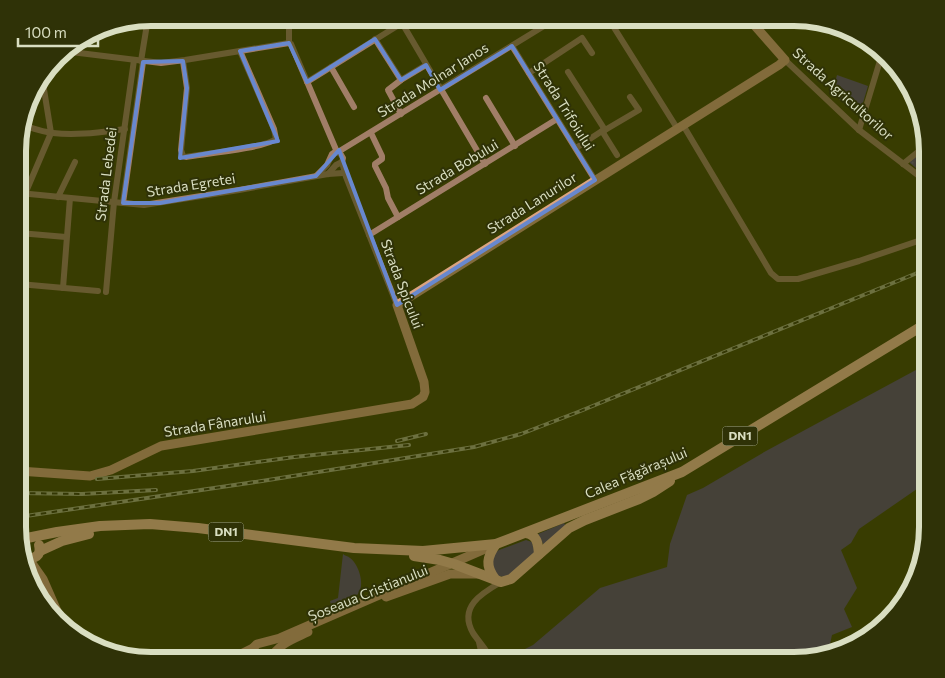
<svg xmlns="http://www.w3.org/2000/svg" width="945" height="678" font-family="Commissioner,sans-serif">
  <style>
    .grass { fill: #54477b }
    .park { fill: url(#park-dots) }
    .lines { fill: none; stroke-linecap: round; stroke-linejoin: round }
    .street { stroke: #a17e67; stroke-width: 6 }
    .secondary { stroke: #dba480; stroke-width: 9 }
    .primary { stroke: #fec5a0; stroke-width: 10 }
    .rail-casing { stroke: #abb08a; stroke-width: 4 }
    .rail { stroke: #2f3207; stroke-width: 2; stroke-dasharray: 5.5; stroke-linecap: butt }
    .marked { fill: none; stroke: #6888cf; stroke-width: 4; stroke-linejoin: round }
    .labels { text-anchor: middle; stroke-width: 4; stroke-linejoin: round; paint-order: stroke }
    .shield { fill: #2f3207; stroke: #a6aa89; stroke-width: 1 }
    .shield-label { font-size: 12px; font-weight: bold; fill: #d9dec1 }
    .street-label { font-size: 14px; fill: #d9dec1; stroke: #2f3207 }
    .rim { fill: none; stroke: #d9dec1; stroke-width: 6 }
  </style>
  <defs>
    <pattern id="park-dots" width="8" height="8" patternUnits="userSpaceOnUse" patternTransform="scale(1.25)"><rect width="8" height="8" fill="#54477b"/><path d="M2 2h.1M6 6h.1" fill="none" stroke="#6c618c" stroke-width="1.8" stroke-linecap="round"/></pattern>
  </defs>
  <rect width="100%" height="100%" fill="#393d01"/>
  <g class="grass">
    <path d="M837 75 868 86 859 116 832 93Z"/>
    <path d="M927 364V482L859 529 851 543 841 550 857 588 844 609 852 627 832 635 828 653 794 660H646C624 652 610 649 587 660H467V650H483L513 655 533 645 600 588 667 567 670 544 687 495 703 488 766 451Z"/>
    <path d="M564 523 566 526 544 546 538 534Z"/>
    <path d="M526 540 532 542 535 553C526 561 512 581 499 576 489 572 492 564 492 555L499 550Z"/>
    <path d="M343 554C345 556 348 556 350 558 359 564 366 587 357 595L331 605 330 601 338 598Z"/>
  </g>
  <path class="park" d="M927 153V177L910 163V159Z"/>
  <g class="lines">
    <g class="street">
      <path d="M289 18V43L291 44 337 152"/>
      <path d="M608 18 677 128"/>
      <path d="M402 23 485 164"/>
      <path d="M375 39 401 80 388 90 401 114"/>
      <path d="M512 46 595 180"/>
      <path d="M63 51 161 63 185 60 289 43"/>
      <path d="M785 60 859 130 927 182"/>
      <path d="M141 61 148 18"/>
      <path d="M183 61 187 88 181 150 183 156 186 157C204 154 265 148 276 139L274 129 240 51"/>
      <path d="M331 67 354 107"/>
      <path d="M568 72 605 130 602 131"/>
      <path d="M529 73 582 38 592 53"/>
      <path d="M401 80 426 65"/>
      <path d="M307 82 410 18"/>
      <path d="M486 98 515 146"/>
      <path d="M22 125C32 128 42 132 53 133 77 136 101 132 125 129"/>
      <path d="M683 125 771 273 778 279H798L859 261 927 238"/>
      <path d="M605 130 639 110 630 97"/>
      <path d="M859 130 882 54"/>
      <path d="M371 133 382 156V159L375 164V166L386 188 388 198 398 217"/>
      <path d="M576 148 602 131 617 155"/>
      <path d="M338 152 557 18"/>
      <path d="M342 162 346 177 397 305"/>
      <path d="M903 164 919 151 927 148"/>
      <path d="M317 175 327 165 332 154 335 152 340 153 343 158 342 162 336 165 328 174"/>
      <path d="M19 193 144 205 239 190 328 174 343 173"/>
      <path d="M25 194 51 133 42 77"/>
      <path d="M58 197 75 162"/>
      <path d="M123 203 143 62"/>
      <path d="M19 233 66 237"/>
      <path d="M369 235 557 119"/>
      <path d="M19 284 98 291"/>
      <path d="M63 288 70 198"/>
      <path d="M106 292 114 202 134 60"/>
      <path d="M479 642 483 660"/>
      <path d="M491 659C486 649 479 642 473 633 458 607 482 593 501 582"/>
    </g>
    <g class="secondary">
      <path d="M19 471 90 476 111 470 161 446 412 404 423 397 425 392 424 382 397 305 779 65 785 60 748 18"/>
      <path d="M29 559 43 579 64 627"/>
      <path d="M386 597 450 574H479"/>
      <path d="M253 648 252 655 254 660"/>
      <path d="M229 660 253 648 257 644 280 638 494 545"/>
      <path d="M269 660C280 643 291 640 308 632"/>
    </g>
    <g class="primary">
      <path d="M526 533C537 535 538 543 539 554"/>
      <path d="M19 544 27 538 57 532 100 526 150 524 198 528 354 548 423 551 496 544 682 472 927 323"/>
      <path d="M40 551 62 541 89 534"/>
      <path d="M414 556 440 560 454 564 501 582 511 579 569 528 585 520 639 499 653 492 670 481"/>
      <path d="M24 560C34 558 42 557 39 545"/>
      <path d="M495 579C485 566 487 557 496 544"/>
    </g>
    <defs>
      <g id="rail">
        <path d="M397 441 426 434"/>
        <path d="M97 479 193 471 294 457 409 445"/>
        <path d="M19 493 82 494 156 490"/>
        <path d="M19 517 262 481 474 447 521 434 578 412 927 269"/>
      </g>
    </defs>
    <use href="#rail" class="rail-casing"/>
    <use href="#rail" class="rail"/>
  </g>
  <path d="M0 0H945V678H0ZM375 39 401 80 426 65 440 90 512 46 595 180 397 305 339 150 316 176 160 203H123L143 62 183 61 187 88 180 158 278 141 240 51 289 43 307 82Z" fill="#393d01" fill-opacity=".55" fill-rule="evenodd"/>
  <path class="marked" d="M375 39 401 80 426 65 440 90 512 46 595 180 397 305 339 150 316 176 160 203H123L143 62 183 61 187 88 180 158 278 141 240 51 289 43 307 82Z"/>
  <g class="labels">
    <g class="shield">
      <rect x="722.5" y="426.5" width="35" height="19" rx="4"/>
      <rect x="208.5" y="522.5" width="35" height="19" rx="4"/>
    </g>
    <g class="shield-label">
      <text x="740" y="440">DN1</text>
      <text x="226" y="536">DN1</text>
    </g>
    <g class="street-label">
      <text transform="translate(433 80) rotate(-32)" y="5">Strada Molnar Janos</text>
      <text transform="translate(843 94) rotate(42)" y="5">Strada Agricultorilor</text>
      <text transform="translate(564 106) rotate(58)" y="5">Strada Trifoiului</text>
      <text transform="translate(457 167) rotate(-31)" y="5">Strada Bobului</text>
      <text transform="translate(106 174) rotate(-83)" y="5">Strada Lebedei</text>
      <text transform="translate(191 185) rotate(-9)" y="5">Strada Egretei</text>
      <text transform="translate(532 203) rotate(-32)" y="5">Strada Lanurilor</text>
      <text transform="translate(402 284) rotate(69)" y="5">Strada Spicului</text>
      <text transform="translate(215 424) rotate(-9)" y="5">Strada Fânarului</text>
      <text transform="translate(636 473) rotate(-23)" y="5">Calea Făgărașului</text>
      <text transform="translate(368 593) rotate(-22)" y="5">Șoseaua Cristianului</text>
    </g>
  </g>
  <path d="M0 0H945V678H0ZM151 26H794A125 125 0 0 1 919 151V527A125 125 0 0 1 794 652H151A125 125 0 0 1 26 527V151A125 125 0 0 1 151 26Z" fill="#2f3207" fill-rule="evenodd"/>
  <path class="rim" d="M151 26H794A125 125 0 0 1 919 151V527A125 125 0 0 1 794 652H151A125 125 0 0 1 26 527V151A125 125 0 0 1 151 26Z"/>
  <path d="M18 38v8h80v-8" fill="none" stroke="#d9dec1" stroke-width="2.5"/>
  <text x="25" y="38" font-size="15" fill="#d9dec1" stroke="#2f3207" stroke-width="4" paint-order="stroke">100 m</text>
</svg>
